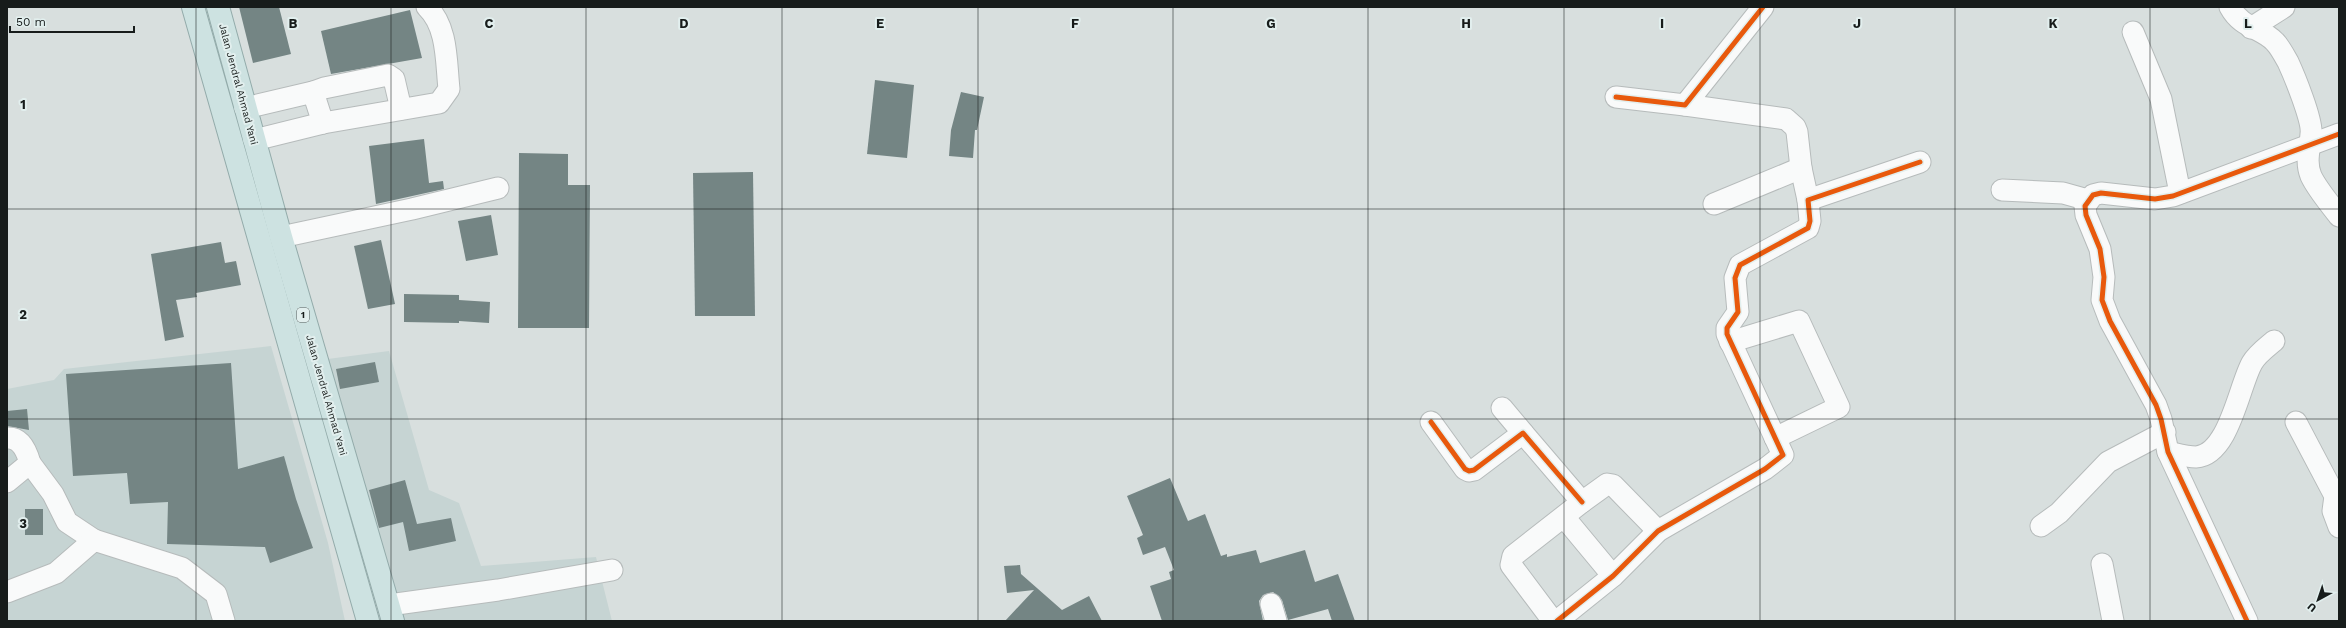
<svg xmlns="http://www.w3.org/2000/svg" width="2346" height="628" font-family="'Work Sans',sans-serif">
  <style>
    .built { fill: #c6d4d3 }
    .building { fill: #748584 }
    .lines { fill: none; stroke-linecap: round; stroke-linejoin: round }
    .minor-casing { stroke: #b6bbbb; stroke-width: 23 }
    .highway-casing { stroke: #93abaa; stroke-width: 24 }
    .minor { stroke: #f9fafa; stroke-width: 21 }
    .highway { stroke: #cde2e1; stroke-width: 22 }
    .cycleway-casing { stroke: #e2efee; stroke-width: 8 }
    .cycleway { stroke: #e8590c; stroke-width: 5 }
    .grid { fill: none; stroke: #171c1b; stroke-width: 1; stroke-opacity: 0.55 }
    .labels { text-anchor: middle; stroke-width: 4; stroke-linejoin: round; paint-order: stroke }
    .shield { fill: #e2efee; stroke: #545b5a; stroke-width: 1 }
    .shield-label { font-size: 9px; font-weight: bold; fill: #171c1b }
    .street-label { font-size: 10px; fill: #171c1b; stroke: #e2efee }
    .grid-label { font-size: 13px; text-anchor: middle; font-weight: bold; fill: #171c1b; stroke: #e2efee; stroke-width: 4; stroke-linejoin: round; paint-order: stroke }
  </style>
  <rect width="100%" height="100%" fill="#d8dfde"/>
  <g class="built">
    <path d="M271 346 328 543 345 621H7V389L54 380 64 369Z"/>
    <path d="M389 351 429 490 459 503 481 566 596 557 612 621H400L320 360Z"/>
  </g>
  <g class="building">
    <path d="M239 7H279L291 54 253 63Z"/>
    <path d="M410 10 422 58 331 74 321 31Z"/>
    <path d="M875 80 914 85 907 158 867 154Z"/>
    <path d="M961 92 984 97 977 130H975L973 158 949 156 951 130Z"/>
    <path d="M424 139 429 183 443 181 444 189 376 204 369 146Z"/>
    <path d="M519 153 568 154V185H590L589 328H518Z"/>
    <path d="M753 172 755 316H695L693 173Z"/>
    <path d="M491 215 498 255 466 261 458 221Z"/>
    <path d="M381 240 395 304 368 309 354 246Z"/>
    <path d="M221 242 225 263 236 261 241 285 196 293 197 297 176 300 184 337 165 341 151 254Z"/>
    <path d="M404 294 459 295V300L490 302 489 323 459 321V323L404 322Z"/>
    <path d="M375 362 379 382 340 389 336 369Z"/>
    <path d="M231 363 238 469 284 456 296 499 313 548 270 563 265 547 167 544 168 502 130 504 127 473 73 476 66 374Z"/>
    <path d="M27 409 29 430 7 426V411Z"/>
    <path d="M1170 478 1188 521 1205 514 1221 556 1227 554V557L1256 550 1260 563 1305 550 1315 582 1338 574 1355 621H1332L1328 609 1288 620 1282 600 1273 592 1263 595 1259 601 1263 621H1162L1150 586 1171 579 1169 572 1174 570 1165 547 1143 555 1137 538 1143 535 1127 496Z"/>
    <path d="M405 480 417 524 451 518 456 541 409 551 403 522 379 528 369 490Z"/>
    <rect x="25" y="509" width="18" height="26"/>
    <path d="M1020 565 1021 574 1062 610 1089 596 1102 621H1005L1034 590 1007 593 1004 566Z"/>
  </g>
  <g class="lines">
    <defs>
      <g id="minor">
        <path d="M2230 7C2242 29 2261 27 2275 42 2280 47 2284 55 2288 62 2294 75 2313 121 2311 134 2310 149 2305 161 2311 176 2317 189 2330 204 2339 216"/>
        <path d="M2251 28 2284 7"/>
        <path d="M2133 32 2161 99 2180 193"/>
        <path d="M313 92 324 88 388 75 394 79 401 109"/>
        <path d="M1616 97 1685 105 1763 7"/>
        <path d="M1685 105 1786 119 1795 127 1797 132 1801 168 1808 200"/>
        <path d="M245 108 313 92 323 123"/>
        <path d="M254 140 323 123 439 103 449 89C446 62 448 27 427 7"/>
        <path d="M2002 190 2063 193 2088 200"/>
        <path d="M1714 204 1801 168"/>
        <path d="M281 237 412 209 498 188"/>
        <path d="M1730 342 1799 321 1839 407 1775 438"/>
        <path d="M1502 408 1523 433"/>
        <path d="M1431 422 1465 469 1469 471 1474 470 1523 433 1582 502"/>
        <path d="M2296 422 2335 496 2333 511 2339 527"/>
        <path d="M7 438C21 437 27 452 30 463L7 482"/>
        <path d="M2168 452C2177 454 2187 457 2196 457 2229 455 2239 386 2252 363 2257 354 2267 347 2274 341"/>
        <path d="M30 463 53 494 67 522 94 540"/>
        <path d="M1564 517 1613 576"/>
        <path d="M2041 526 2059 513 2108 462 2165 432"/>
        <path d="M2102 564 2113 621"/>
        <path d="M7 592 56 573 94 540 182 568 216 594 224 621"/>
        <path d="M1271 604 1276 621"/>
        <path d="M389 605 498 590 612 570"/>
        <path d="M1553 621 1511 565 1513 556 1582 502 1607 484 1613 485 1658 531"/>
        <path d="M1557 621 1613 576 1658 531 1765 469 1783 455 1727 334V328L1738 312 1735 278 1740 265 1808 228 1810 221 1808 200 1920 162"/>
        <path d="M2247 621 2168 452 2161 419 2156 405 2110 321 2102 300 2104 277 2100 249 2086 215 2085 206 2093 195 2101 193 2155 199 2173 196 2339 134"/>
      </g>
      <g id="highway">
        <path d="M193 7 368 621"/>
        <path d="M218 7 281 237 393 621"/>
      </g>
    </defs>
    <use href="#minor" class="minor-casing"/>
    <use href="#highway" class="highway-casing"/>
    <use href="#minor" class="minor"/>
    <use href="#highway" class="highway"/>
    <defs>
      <g id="cycleway">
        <path d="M1616 97 1685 105 1763 7"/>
        <path d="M1431 422 1465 469 1469 471 1474 470 1523 433 1582 502"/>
        <path d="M1557 621 1613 576 1658 531 1765 469 1783 455 1727 334V328L1738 312 1735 278 1740 265 1808 228 1810 221 1808 200 1920 162"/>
        <path d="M2247 621 2168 452 2161 419 2156 405 2110 321 2102 300 2104 277 2100 249 2086 215 2085 206 2093 195 2101 193 2155 199 2173 196 2339 134"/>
      </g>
    </defs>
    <use href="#cycleway" class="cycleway-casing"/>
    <use href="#cycleway" class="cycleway"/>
  </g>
  <path class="grid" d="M196 7V621M391 7V621M586 7V621M782 7V621M978 7V621M1173 7V621M1368 7V621M1564 7V621M1760 7V621M1955 7V621M2150 7V621M7 209H2339M7 419H2339"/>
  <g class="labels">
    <rect class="shield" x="297" y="308" width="12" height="14" rx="3"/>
    <g class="shield-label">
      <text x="303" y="318">1</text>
    </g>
    <g class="street-label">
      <text transform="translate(239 84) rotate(75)" y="4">Jalan Jendral Ahmad Yani</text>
      <text transform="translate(327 395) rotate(74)" y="4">Jalan Jendral Ahmad Yani</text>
    </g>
  </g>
  <g class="grid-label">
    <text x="293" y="28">B</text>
    <text x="489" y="28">C</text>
    <text x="684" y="28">D</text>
    <text x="880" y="28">E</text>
    <text x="1075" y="28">F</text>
    <text x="1271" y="28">G</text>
    <text x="1466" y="28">H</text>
    <text x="1662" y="28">I</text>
    <text x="1857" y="28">J</text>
    <text x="2053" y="28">K</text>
    <text x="2248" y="28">L</text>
    <text x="23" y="109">1</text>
    <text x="23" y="319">2</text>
    <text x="23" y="528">3</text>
  </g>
  <rect width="2346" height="628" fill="none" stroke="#171c1b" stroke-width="16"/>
  <g transform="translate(2318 600) rotate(220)" stroke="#e2efee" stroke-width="3" paint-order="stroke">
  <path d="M0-3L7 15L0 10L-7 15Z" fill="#171c1b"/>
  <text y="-6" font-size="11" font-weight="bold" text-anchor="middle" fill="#171c1b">U</text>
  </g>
  <path d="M10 26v6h124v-6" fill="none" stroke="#171c1b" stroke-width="2"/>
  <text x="16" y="26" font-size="12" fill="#171c1b" stroke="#e2efee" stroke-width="3" paint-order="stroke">50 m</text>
</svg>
